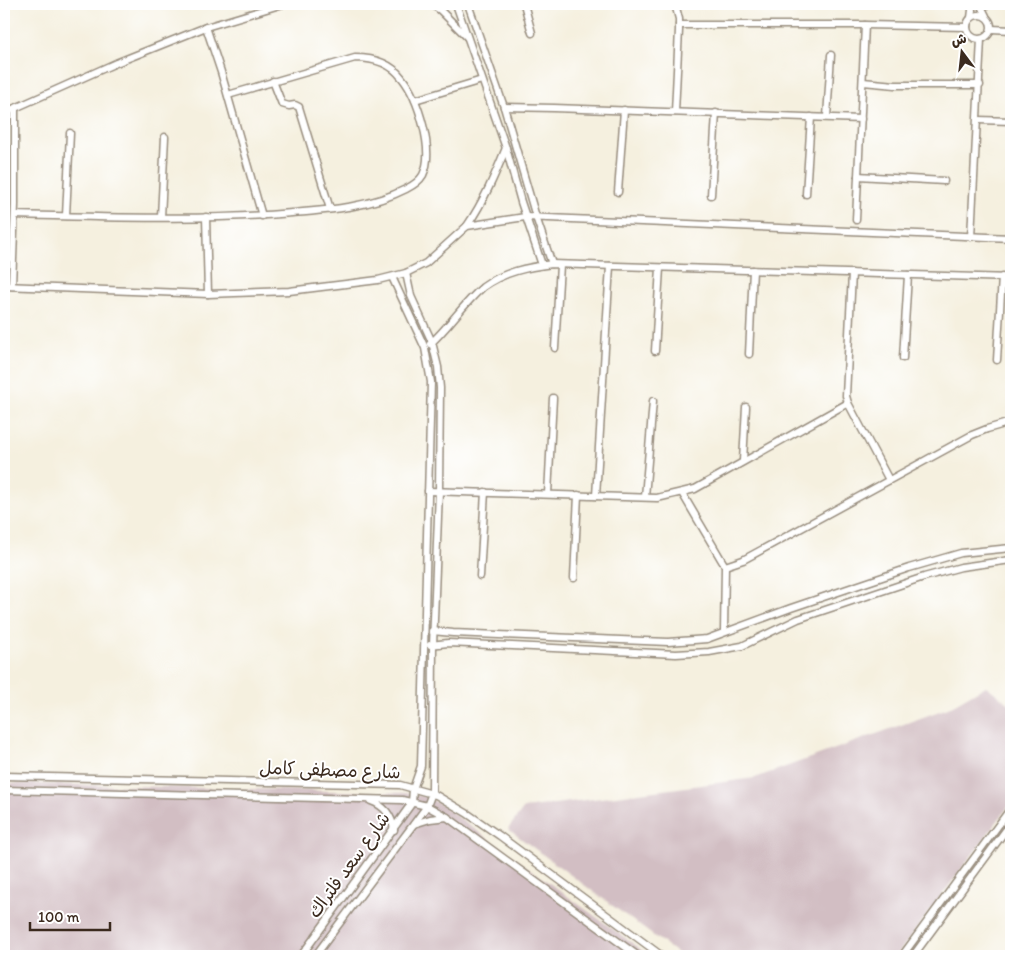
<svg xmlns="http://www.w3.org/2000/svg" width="1015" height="960" font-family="Itim,'Playpen Sans Arabic',sans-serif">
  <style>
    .industrial { fill: #d2bec3 }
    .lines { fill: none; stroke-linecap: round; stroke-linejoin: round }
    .minor-casing { stroke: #988d7e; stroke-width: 9 }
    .minor { stroke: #fff; stroke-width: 6 }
    .labels { text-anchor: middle; stroke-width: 4; stroke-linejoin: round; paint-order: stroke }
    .street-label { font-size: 18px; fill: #3b2a1e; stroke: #fff }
  </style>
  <rect width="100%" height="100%" fill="#fff"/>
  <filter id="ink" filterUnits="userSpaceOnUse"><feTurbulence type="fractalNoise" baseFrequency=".02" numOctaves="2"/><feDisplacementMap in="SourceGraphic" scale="10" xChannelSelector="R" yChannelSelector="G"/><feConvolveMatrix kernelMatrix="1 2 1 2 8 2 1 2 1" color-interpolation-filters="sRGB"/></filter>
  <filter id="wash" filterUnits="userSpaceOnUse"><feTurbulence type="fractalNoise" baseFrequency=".0096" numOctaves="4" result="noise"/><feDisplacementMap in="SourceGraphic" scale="20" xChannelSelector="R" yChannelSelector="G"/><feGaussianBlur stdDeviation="1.12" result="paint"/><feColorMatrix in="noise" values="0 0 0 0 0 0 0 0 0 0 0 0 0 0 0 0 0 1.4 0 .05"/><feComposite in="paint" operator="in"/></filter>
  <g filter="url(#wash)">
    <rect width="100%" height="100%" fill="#f5f0df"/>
    <g class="industrial">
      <path d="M986 686 1011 705V803L896 956H681L508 829 524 808 755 778 948 708Z"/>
      <path d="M4 783 406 793 427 797 443 806 650 956H4Z"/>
    </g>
  </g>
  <g filter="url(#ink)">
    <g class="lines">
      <defs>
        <g id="minor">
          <path d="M431 4 440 10 467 37"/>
          <path d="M456 4 506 148 521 202 542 265"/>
          <path d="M468 4 504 107 536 217 552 264"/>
          <path d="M524 4 532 33"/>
          <path d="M971 4 972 10 971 18"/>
          <path d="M980 4 986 16"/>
          <circle cx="979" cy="27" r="12"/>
          <path d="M679 25H865L967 27"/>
          <path d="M206 27 221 72 262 216"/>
          <path d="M992 29 1011 30"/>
          <path d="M273 81 282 104 289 106 295 105 299 107 330 209"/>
          <path d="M863 82 895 85H980"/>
          <path d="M415 100 482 80"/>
          <path d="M504 107 554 108 861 119"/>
          <path d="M675 112 679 30V19L675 4"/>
          <path d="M4 113 116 63 206 27 283 4"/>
          <path d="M827 117 831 55"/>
          <path d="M978 120 1011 121"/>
          <path d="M858 176 944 181"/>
          <path d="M618 192 624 110"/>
          <path d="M806 194 811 117"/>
          <path d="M711 195 716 113"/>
          <path d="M15 215C107 217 200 221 292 213 330 210 371 207 406 189 412 186 419 182 423 175 435 151 418 98 402 78 391 63 373 58 355 58L228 95"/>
          <path d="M66 216 70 133"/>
          <path d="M161 217 165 137"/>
          <path d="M206 217 208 294"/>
          <path d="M856 220 865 25"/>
          <path d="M467 226C484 201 495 175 506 148"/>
          <path d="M971 237 981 39"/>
          <path d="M852 273 846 396 848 403 889 480"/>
          <path d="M4 286 208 294 289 291 378 280 406 273 426 263 467 226 525 217 1011 238"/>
          <path d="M12 286 15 205V108"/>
          <path d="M430 344C449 327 463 304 483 287 503 272 528 267 552 264L1011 278"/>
          <path d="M555 348 560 265"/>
          <path d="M655 351 660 268"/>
          <path d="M749 354 753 270"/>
          <path d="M903 358 908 275"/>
          <path d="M997 360 1002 277"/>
          <path d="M743 461 746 407"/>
          <path d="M428 491 657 498 695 489 848 403"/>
          <path d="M682 493 725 566 724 631"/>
          <path d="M548 494 553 398"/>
          <path d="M596 496 610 266"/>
          <path d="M645 497 653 401"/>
          <path d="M725 566 743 560 972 435 987 429 1011 422"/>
          <path d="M480 576 485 492"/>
          <path d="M574 578 578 495"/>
          <path d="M432 631 453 633 668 642 707 639 791 608 909 568 961 553 1011 548"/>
          <path d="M430 645 448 643 676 654 709 652 742 646 798 619 924 577 961 567 1011 560"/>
          <path d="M4 776 400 785 436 795 468 814 500 836 662 956"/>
          <path d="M4 790 402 800 427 806 447 817 638 956"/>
          <path d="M371 801C385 806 392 816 394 830"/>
          <path d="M414 824 430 819 447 817"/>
          <path d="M301 956 412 803 413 789 421 766 431 382 425 348 392 277"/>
          <path d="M315 956 413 825 427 806 432 793 433 645 439 491 440 388 438 367 432 342 411 296 406 273"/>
          <path d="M902 956 1011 808"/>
          <path d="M913 956 1011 823"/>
        </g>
      </defs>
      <use href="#minor" class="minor-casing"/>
      <use href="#minor" class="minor"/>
    </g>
  </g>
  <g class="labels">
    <g class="street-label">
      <text transform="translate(330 770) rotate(2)" y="6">شارع مصطفى كامل</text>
      <text transform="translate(349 865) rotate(-54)" y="6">شارع سعد فلتراك</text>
    </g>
  </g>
  <rect width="1015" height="960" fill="none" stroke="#fff" stroke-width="20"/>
  <g transform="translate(962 52) rotate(345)" stroke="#ffffff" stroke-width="4" paint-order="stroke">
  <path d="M0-4L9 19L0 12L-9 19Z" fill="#3b2a1e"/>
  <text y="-8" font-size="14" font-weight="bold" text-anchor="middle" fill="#3b2a1e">ش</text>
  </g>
  <path d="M30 922v8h80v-8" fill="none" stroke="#3b2a1e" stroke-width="2.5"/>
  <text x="38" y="922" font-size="15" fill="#3b2a1e" stroke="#ffffff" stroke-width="4" paint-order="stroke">100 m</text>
</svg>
